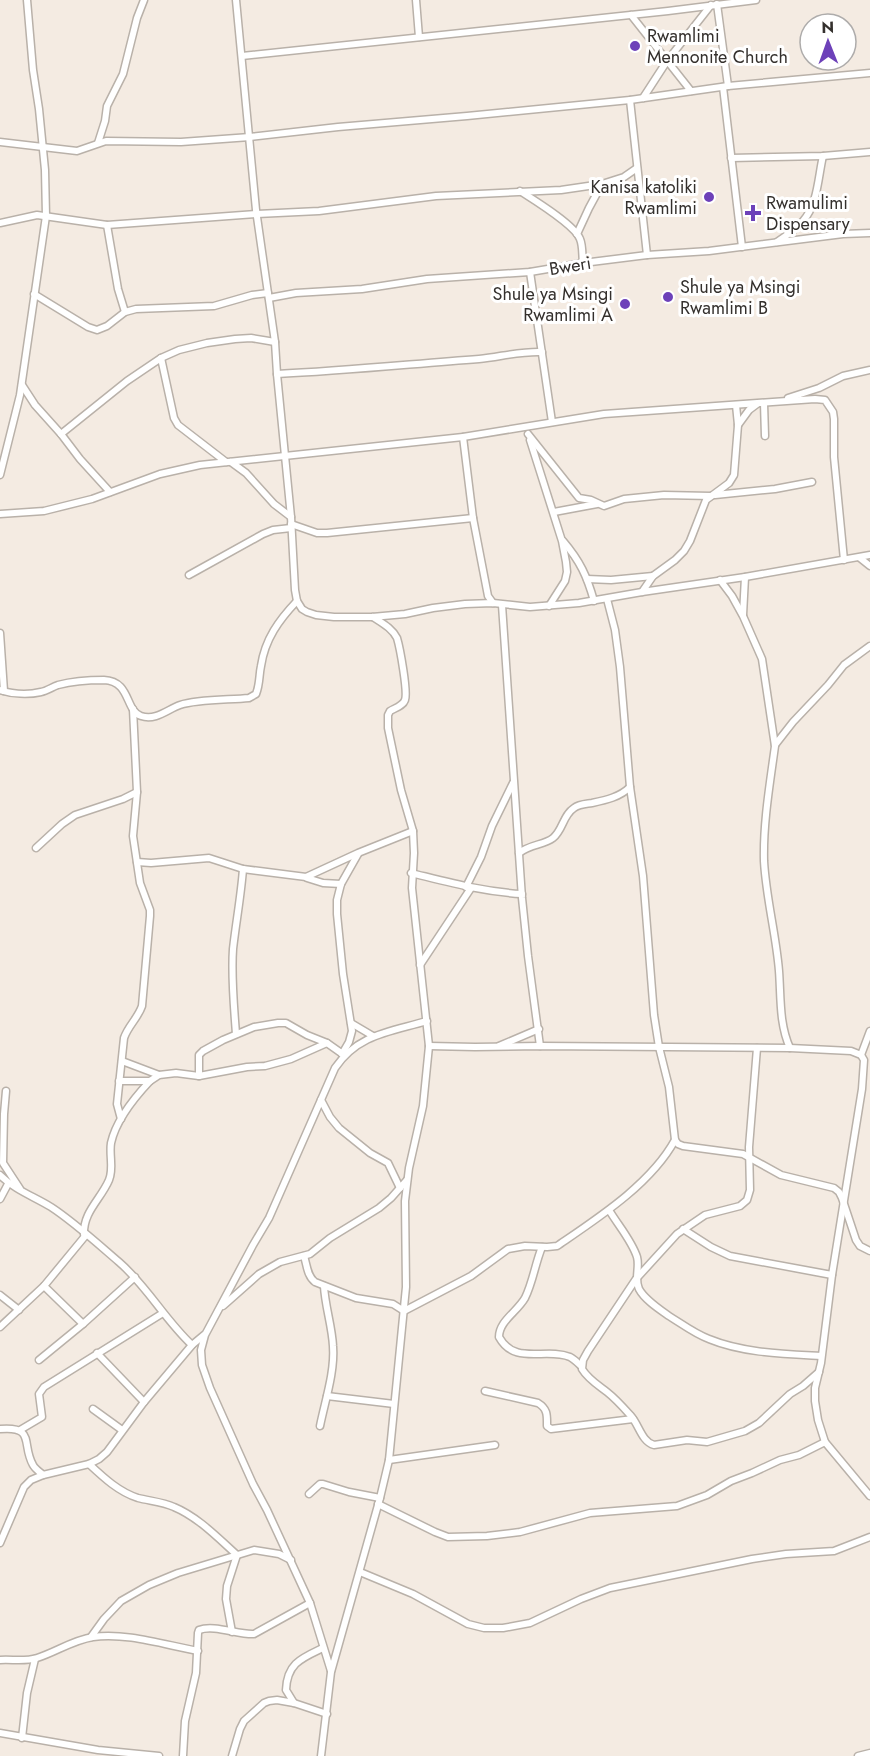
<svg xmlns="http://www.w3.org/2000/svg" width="870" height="1756" font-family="Jost,sans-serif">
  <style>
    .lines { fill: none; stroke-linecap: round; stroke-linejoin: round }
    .minor-casing { stroke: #b9b1a9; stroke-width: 9 }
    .minor { stroke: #fff; stroke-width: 6 }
    .poi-dot { fill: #6d41b9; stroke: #fff; stroke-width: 2 }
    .labels { text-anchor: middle; stroke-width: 6; stroke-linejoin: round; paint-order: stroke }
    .poi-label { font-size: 18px; fill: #34302d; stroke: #fff; text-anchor: start }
    .street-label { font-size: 18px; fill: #34302d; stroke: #fff }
  </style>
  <rect width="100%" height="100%" fill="#f4ebe2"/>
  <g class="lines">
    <defs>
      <g id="minor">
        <path d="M236 0 256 210 275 342 277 374 291 517 295 590 297 601 302 609 307 612 316 615 334 617H372L405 614 433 608 465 604 493 603 530 607 579 603 642 592 745 577 870 555"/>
        <path d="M416 0 419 37"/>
        <path d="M717 4 728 86"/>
        <path d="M631 15 691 91"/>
        <path d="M242 56 668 11 756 0"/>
        <path d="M723 87 742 247"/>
        <path d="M643 98 667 61 711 5"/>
        <path d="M630 100 647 255"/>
        <path d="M0 142 77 151 106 141 181 142 250 137 338 127 467 116 630 100 728 86 870 73"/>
        <path d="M98 143 105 121 107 106 123 74 137 18 144 0"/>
        <path d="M731 158 823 156 870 152"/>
        <path d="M520 191C534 200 575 225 580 239 583 246 582 255 583 263"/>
        <path d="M0 223 37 215 107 225 257 214 319 211 436 196 561 190 602 184 624 177 637 168"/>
        <path d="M107 225 118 289 125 312"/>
        <path d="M577 234 589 208 602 184"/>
        <path d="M777 242C786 236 796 229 803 221 818 204 818 177 823 156"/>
        <path d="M530 272 552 422"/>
        <path d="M34 294 88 327 97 330 107 326 125 312 136 309 214 306 252 295 268 293"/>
        <path d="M269 298 296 293 362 289 427 279 530 272 583 263 647 255 709 251 843 234 870 233"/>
        <path d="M161 358 174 418 178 425 226 462"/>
        <path d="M277 374C344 371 411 364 479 359 500 357 520 351 542 352"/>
        <path d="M22 385 35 405 61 434 80 459 110 492"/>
        <path d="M788 398 819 388 843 376 870 370"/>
        <path d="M764 403 765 436"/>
        <path d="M738 425 749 410 757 404"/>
        <path d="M61 434 127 381 161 358 179 350 207 343 235 339 251 338 275 342"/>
        <path d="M528 434 579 498 591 500 604 506 624 499 664 495 711 496"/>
        <path d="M463 437 473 518 488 596 493 603"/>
        <path d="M530 440 562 541 566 562 567 572 565 581 549 606"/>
        <path d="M231 462 246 473 274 504 291 517"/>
        <path d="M0 475 20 395 46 216 45 170 39 109 33 70 27 0"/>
        <path d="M715 495 775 489 812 482"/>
        <path d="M554 512 597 504"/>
        <path d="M0 514 44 511 92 499 160 474 200 465 463 437 604 414 815 399 825 400 833 412 834 419V457L844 560"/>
        <path d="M291 524 317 533H327L473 518"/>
        <path d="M563 541C580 561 587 576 594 601"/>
        <path d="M860 558 870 566"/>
        <path d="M189 575 263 534 273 530 291 528"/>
        <path d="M587 579 611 580 653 576"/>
        <path d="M720 580 732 596 743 616 762 659 775 746C770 783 763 823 764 861 766 898 776 934 779 971 781 997 779 1024 790 1048"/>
        <path d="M642 592 653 576 675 560 684 551 690 541 706 500 729 483 734 475 738 425 736 405"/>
        <path d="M607 599 615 630 620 667 630 787 643 876 654 1015 659 1047 669 1087 675 1140 678 1144 683 1146 743 1154 781 1175 834 1188 839 1192 842 1198 856 1240 860 1246 870 1251"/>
        <path d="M502 605 522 898 528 956 540 1046"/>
        <path d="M743 615 745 577"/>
        <path d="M0 633 4 691"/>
        <path d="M0 690C12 694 28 695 41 692 47 691 52 687 58 685 73 681 88 680 104 680 131 681 125 711 141 716 156 721 168 709 180 705 198 699 229 700 249 698L256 694C260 684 259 675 261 666 265 639 279 620 297 601"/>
        <path d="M775 745 793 722 828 685 844 665 870 646"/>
        <path d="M36 848 62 824 75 815 123 799 137 792"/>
        <path d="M519 853C531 844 544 845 553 838 563 830 563 815 574 808 579 804 586 804 592 803 606 800 620 797 630 787"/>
        <path d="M137 862 151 863 209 858 243 869 306 877 358 853 413 831"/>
        <path d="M411 873C448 882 484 892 522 894"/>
        <path d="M307 878 323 883 341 884"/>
        <path d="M466 887 481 857 492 826 513 783"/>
        <path d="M420 965 471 888"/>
        <path d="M351 1023 373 1036"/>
        <path d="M236 1034C234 1006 231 977 233 949 236 922 241 896 243 869"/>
        <path d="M429 1046 475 1047 540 1046 790 1048 851 1051 861 1055 864 1060 862 1089 832 1275 821 1363 815 1388V1401L818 1420 825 1442 870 1496"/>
        <path d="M499 1046 539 1029"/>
        <path d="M757 1048 749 1147 750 1190 747 1200 740 1206 705 1215 677 1234 636 1279 588 1351 583 1360 582 1369C588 1379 598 1385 607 1392 616 1399 623 1407 631 1416 639 1425 642 1442 654 1445L687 1440 707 1442 745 1431 759 1423 790 1394 803 1386 819 1372"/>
        <path d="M342 1054 349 1042 352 1031 343 974 337 914V900L341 884 358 854"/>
        <path d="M861 1055 870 1031"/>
        <path d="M122 1061 159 1075"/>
        <path d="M199 1076V1055L203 1051 223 1040 254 1027 278 1023H286L307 1035 327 1043 344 1055"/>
        <path d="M119 1081H150L159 1075 176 1073 199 1076 247 1067 265 1066 291 1059 327 1043"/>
        <path d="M6 1091 4 1114 3 1163 20 1189"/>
        <path d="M321 1100 330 1117 339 1128 370 1153 388 1163 400 1188"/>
        <path d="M121 1119 117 1104 124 1038C128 1026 138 1018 142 1006L150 916V910L140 883 133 836 137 792 133 709"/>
        <path d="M0 1175C15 1190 33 1196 51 1207 74 1222 98 1244 119 1262 147 1286 165 1320 192 1345"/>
        <path d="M0 1199 8 1184"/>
        <path d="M609 1210C618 1225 632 1241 637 1257 640 1268 634 1278 639 1289 645 1300 659 1309 669 1316 682 1324 695 1334 709 1339 743 1353 784 1354 821 1356"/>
        <path d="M683 1229 711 1247 730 1256 832 1275"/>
        <path d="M84 1234C83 1212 101 1199 109 1180 114 1168 109 1156 111 1143 116 1120 134 1098 150 1081"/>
        <path d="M542 1247C535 1264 533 1282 525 1298 517 1312 499 1321 499 1337 515 1366 545 1347 570 1357 574 1359 578 1363 581 1366"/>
        <path d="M304 1256C307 1265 307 1276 315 1282L356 1298 393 1304 404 1311 471 1276 508 1249 525 1246 547 1247 557 1246C598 1218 651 1184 675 1140"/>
        <path d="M44 1286 83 1324"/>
        <path d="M0 1295 19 1310"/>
        <path d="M223 1306 259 1274 280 1262 310 1254 330 1238 379 1208 391 1198 407 1180"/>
        <path d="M0 1327 44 1286 86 1235"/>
        <path d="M97 1353 144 1402"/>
        <path d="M39 1360 83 1324 135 1277"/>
        <path d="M485 1391 538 1403C548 1409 547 1416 547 1426L551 1429 633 1419"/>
        <path d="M327 1396 394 1404"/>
        <path d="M93 1409 122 1430"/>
        <path d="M320 1426C325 1401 335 1372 333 1346 332 1326 325 1306 324 1286"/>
        <path d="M0 1429C36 1426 21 1444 33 1465 35 1469 40 1472 43 1475"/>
        <path d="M20 1430 42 1417 39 1394 44 1387 163 1313"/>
        <path d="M389 1460 495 1445"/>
        <path d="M89 1464C104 1478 119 1492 138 1498 150 1501 163 1502 174 1507 198 1517 218 1538 237 1555L227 1586 226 1599 232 1632"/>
        <path d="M309 1494 320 1484H323L349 1492 380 1498"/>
        <path d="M378 1504 435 1532 448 1537 487 1536 520 1532 590 1513 677 1506 707 1495 731 1481 752 1473 780 1460 799 1455 825 1442"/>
        <path d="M0 1543 24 1487 31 1480 43 1475 89 1464 99 1459 107 1452 144 1402 192 1345 204 1335"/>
        <path d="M360 1572 413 1594 468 1624 484 1628H503L530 1623 581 1599 610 1588 752 1559 786 1554 834 1551 870 1537"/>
        <path d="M91 1637 104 1619 121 1601 149 1585 178 1573 254 1550 279 1554 291 1560"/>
        <path d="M0 1660C12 1659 24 1662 37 1658 56 1652 73 1640 93 1637 125 1632 165 1645 198 1651"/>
        <path d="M331 1671 310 1603 267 1510 253 1484 210 1388 202 1365 201 1350 205 1335 253 1245 269 1218 335 1068C358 1034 390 1032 427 1021"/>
        <path d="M294 1703 286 1690C287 1663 302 1658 323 1648"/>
        <path d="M0 1733 98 1750 159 1756"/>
        <path d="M22 1738 27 1693 35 1659"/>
        <path d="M183 1756 185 1721 196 1673 198 1633 199 1630C214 1624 238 1635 254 1634L310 1603"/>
        <path d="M232 1756 240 1729 244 1721 264 1703 269 1701 277 1700 294 1703 327 1714"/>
        <path d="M321 1756 331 1672 380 1498 389 1460 406 1287 405 1201 409 1168 423 1106 429 1046 412 888 414 853 413 831 401 790 388 728V715L390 711C395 708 403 706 405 700 408 692 400 648 397 638 392 628 382 623 373 617"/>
        <path d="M858 1756 870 1753"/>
      </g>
    </defs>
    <use href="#minor" class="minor-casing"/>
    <use href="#minor" class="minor"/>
  </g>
  <g class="poi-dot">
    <circle cx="635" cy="46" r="6"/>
    <circle cx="709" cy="197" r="6"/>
    <path d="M750 204h6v6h6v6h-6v6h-6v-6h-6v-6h6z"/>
    <circle cx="668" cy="297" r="6"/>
    <circle cx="625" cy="304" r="6"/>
  </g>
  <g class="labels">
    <g class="poi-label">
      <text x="647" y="42">Rwamlimi<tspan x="647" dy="21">Mennonite Church</tspan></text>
      <text x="697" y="193" text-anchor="end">Kanisa katoliki<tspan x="697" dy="21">Rwamlimi</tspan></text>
      <text x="766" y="209">Rwamulimi<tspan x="766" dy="21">Dispensary</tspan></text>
      <text x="680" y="293">Shule ya Msingi<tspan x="680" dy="21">Rwamlimi B</tspan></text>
      <text x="613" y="300" text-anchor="end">Shule ya Msingi<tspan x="613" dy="21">Rwamlimi A</tspan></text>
    </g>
    <g class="street-label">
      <text transform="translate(570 266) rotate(-9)" y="6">Bweri</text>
    </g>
  </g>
  <g transform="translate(828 42) rotate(359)"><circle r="28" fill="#ffffff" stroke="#aeacab" stroke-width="1.5"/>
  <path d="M0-4.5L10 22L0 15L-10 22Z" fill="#6d41b9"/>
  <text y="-9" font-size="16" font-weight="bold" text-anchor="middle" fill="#34302d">N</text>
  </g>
</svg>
